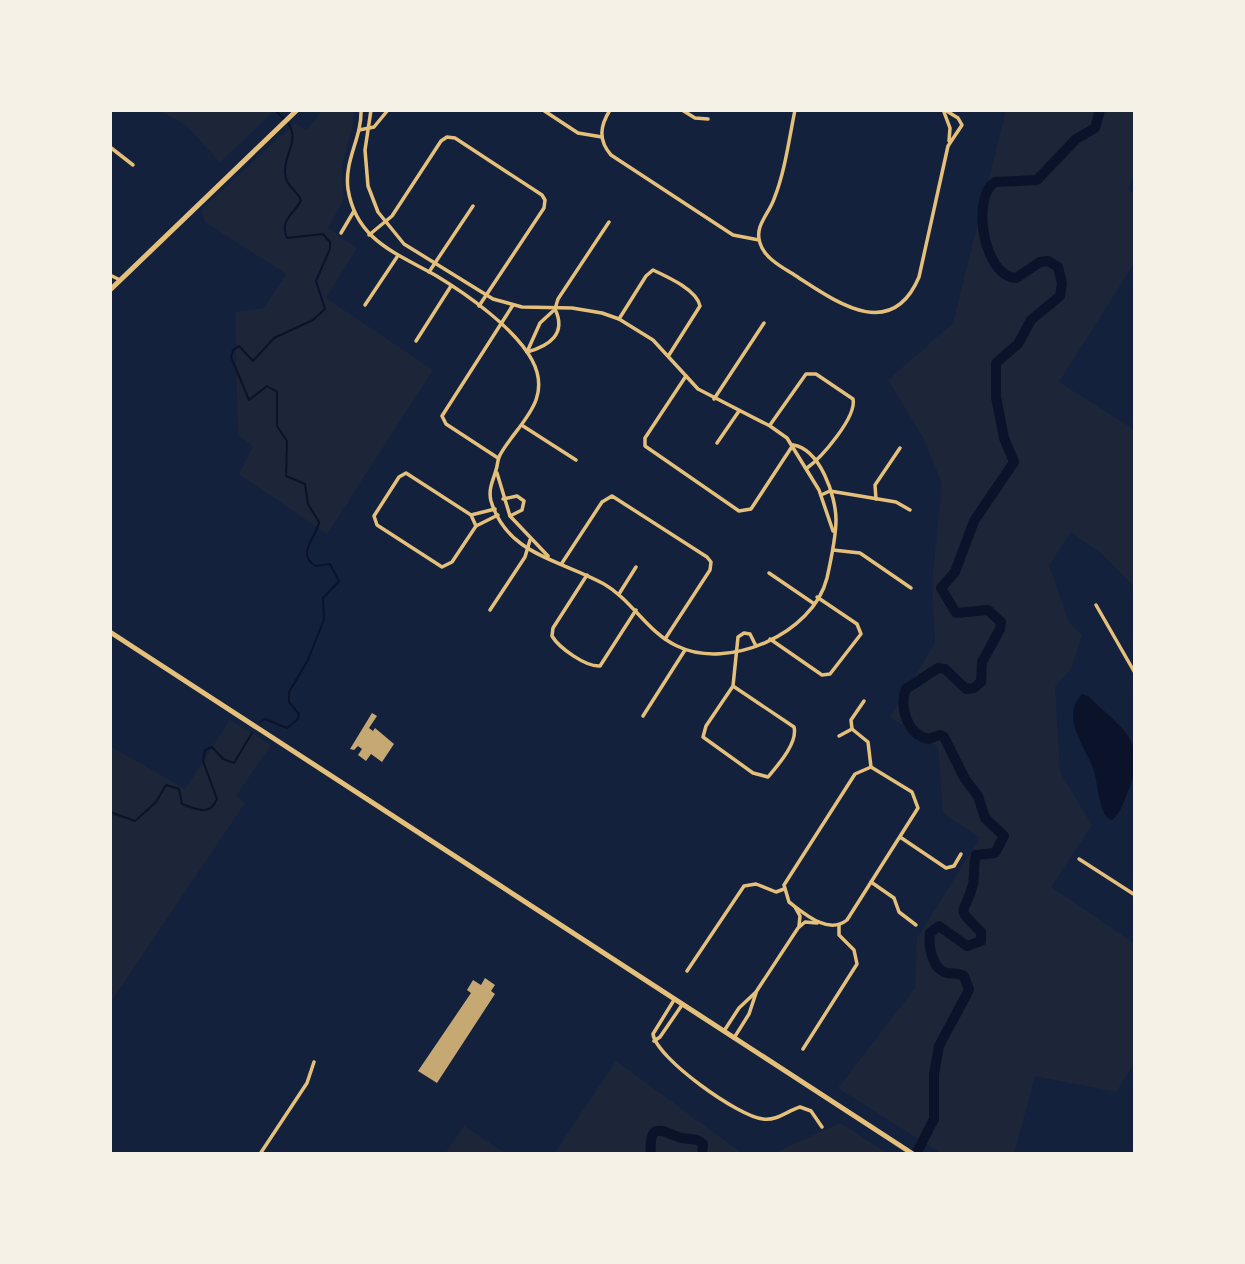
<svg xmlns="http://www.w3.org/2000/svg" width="1245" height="1264" font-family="'DejaVu Sans',sans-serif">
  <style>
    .green { fill: #1d2539 }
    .water { fill: #0b132b }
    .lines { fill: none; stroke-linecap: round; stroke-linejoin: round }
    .stream { stroke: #0b132b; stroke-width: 2 }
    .river { stroke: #0b132b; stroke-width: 10 }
    .building { fill: #c6a872 }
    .minor { stroke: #e5c07b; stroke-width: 3.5 }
    .secondary { stroke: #e5c07b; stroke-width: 5 }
  </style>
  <rect width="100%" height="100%" fill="#14213d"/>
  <g class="green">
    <path d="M158 110H275L220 163 186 125Z"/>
    <path d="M323 110H354L353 125 342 165 343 201 328 228 357 248 326 298 433 370 327 534 239 474 253 446 238 435 235 312 264 308 286 274 205 222 201 210 295 123 306 130Z"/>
    <path d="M1006 110H1135V173L1128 189 1135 195V262L1059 382 1135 430V588L1101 553 1071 532 1049 565 1069 622 1082 635 1071 669 1055 687 1060 772 1092 825 1051 887 1135 944V1063L1116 1092 1035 1076 1014 1154H942L838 1088 915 988 917 938 980 838 943 813 938 747 890 717 935 643 932 582 942 484 924 439 888 380 953 323Z"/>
    <path d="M230 720 271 745 236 796 245 803 110 1003V746L185 789Z"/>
    <path d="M616 1061 743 1154H554Z"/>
    <path d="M840 1123 889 1154H772Z"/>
    <path d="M464 1126 506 1154H445Z"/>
  </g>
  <path class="water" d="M1082 694 1088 696C1118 726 1148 738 1130 787 1125 798 1121 813 1112 820 1099 818 1098 783 1094 772 1087 747 1059 719 1082 694Z"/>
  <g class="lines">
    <g class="stream">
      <path d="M275 110 284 119"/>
      <path d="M260 722 265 719 287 728 298 719 299 714 289 702V692L308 660 324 619 323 598 339 581 330 564 316 566C295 554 317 537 319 522L308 504 305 484 286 476 287 441 277 426V392L267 386 249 400 231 357 233 350 239 346 253 361 274 338 313 320 325 309 316 281 330 249V242L323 234 287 238C279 219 295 214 301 200 296 189 285 186 285 172 284 155 300 139 288 123"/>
      <path d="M110 812 135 821 156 802 166 785 179 789 182 804C197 809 209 817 217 799L203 761 205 750 212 747 223 759 234 763 252 733"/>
    </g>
    <g class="river">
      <path d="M651 1154C648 1117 666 1134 682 1138 691 1140 696 1137 703 1144L702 1154"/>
      <path d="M916 1154 934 1119V1074L939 1046 969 990 964 976C958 973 953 974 947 973 932 969 928 946 930 933L939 926 967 946 981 941V932C953 904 965 917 973 884 975 875 973 865 976 855L995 853 1004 836 985 818 978 796 965 779 944 737 940 735 928 739C907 734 899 707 906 689L938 668 945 669 966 689 974 688 981 682 982 662 1000 629 1001 622 988 610 956 613 941 588 955 572 974 521 1014 462 1004 438 996 397V363L1018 344 1031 320 1060 296 1062 283 1058 267 1048 261 1040 262 1016 278C983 276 971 197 995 182L1037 180 1076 139 1095 128 1100 110"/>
    </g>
  </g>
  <g class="building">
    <path d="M372 713 377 716 369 728 373 731 375 728 394 744 382 762 371 754 366 761 358 755 362 749 358 746 354 750 350 749Z"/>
    <path d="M485 978 495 985 491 991 495 994 437 1083 418 1071 471 993 467 990 473 980 481 985Z"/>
  </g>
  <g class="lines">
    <g class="minor">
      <path d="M361 110C362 138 344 160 348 189 356 240 396 253 435 275 465 293 515 328 532 360 554 401 517 424 500 455 497 460 498 465 496 470 493 481 488 489 491 501 507 555 561 560 604 584 632 600 647 632 677 646 728 671 813 634 827 578 831 560 836 537 836 520 836 496 820 449 793 445"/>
      <path d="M371 110 365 150 368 186 378 212 404 244 493 299 522 307 572 308 602 313 619 319 653 340 698 389 770 426 787 438 819 490 833 531"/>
      <path d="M543 110 578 133 602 137"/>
      <path d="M610 110C600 126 598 140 611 155L733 235 759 240"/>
      <path d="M682 110 695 118 708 119"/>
      <path d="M795 110C789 139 785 172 774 199 769 214 754 226 760 243 765 260 786 269 799 278 839 304 892 341 919 277L948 146 962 125 958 118 945 110"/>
      <path d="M944 112 950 128 949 141"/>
      <path d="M359 130 374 127 388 110"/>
      <path d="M110 147 133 165"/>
      <path d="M341 233 354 211"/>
      <path d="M369 235 392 216 441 141 447 137 455 138 542 195 545 200 544 208 479 306"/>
      <path d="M429 272 473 206"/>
      <path d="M110 275 120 280"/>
      <path d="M365 305 397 257"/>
      <path d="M555 309 558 299 609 222"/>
      <path d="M619 319 646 276 653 270C668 277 697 290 700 306L669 355"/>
      <path d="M416 341 451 286"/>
      <path d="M527 352C549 346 567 334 555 309"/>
      <path d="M527 352 540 323 553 311"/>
      <path d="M686 376 645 438V446L739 511 751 509 793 445"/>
      <path d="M714 399 764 323"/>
      <path d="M770 425 806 374H816L853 399C857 417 821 458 807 468"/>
      <path d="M523 426 576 460"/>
      <path d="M717 443 739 411"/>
      <path d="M498 458 446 424 442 416 513 305"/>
      <path d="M497 473 510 516 548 556"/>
      <path d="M821 495 830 491 896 502 910 510"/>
      <path d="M503 499 517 496 524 501 522 510 510 516"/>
      <path d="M876 499 875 485 900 448"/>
      <path d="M471 515 476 526 452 562 442 567 377 525 374 516 399 477 406 473 471 515 495 509"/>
      <path d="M476 526 498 515"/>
      <path d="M833 550 860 553 911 588"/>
      <path d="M562 563 602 502 612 496 707 557 711 562 710 570 665 639"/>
      <path d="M769 573 813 603"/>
      <path d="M587 575 553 628 552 636C559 648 586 667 600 666L636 610"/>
      <path d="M619 594 636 567"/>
      <path d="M1096 605 1135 673"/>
      <path d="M490 610 525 557 530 540"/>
      <path d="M770 639 822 675 830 674 861 634 857 624 817 597"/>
      <path d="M733 686 794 727C798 743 778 765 768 777L753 773 703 737 706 726 733 686 738 637 744 633 750 634 756 646"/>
      <path d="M643 716 685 650"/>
      <path d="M852 729 868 742 871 767"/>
      <path d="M852 729 851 720 864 701"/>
      <path d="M839 736 852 729"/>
      <path d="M871 767 912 792 918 808 847 920C828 935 805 914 789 902L784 885 855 774Z"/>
      <path d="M900 837 946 868 954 866 961 854"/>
      <path d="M1079 859 1135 895"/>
      <path d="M871 882 894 898 899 912 916 925"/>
      <path d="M795 907 800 916 799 926"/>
      <path d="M687 971 744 886 756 884 776 892 784 889"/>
      <path d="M674 1000 653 1034C656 1058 739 1117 763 1119 777 1121 787 1111 800 1107L811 1111 822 1127"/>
      <path d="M724 1031 739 1008 756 992 798 928 805 922 817 923"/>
      <path d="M734 1038 749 1014 756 993"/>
      <path d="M654 1041 660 1037 682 1005"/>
      <path d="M803 1049 857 964 854 950 839 935V925"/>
      <path d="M260 1154 307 1083 314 1062"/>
    </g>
    <g class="secondary">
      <path d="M110 290 297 110"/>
      <path d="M110 632 913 1154"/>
    </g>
  </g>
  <rect width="1245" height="1264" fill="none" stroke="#f6f1e7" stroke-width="224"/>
</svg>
